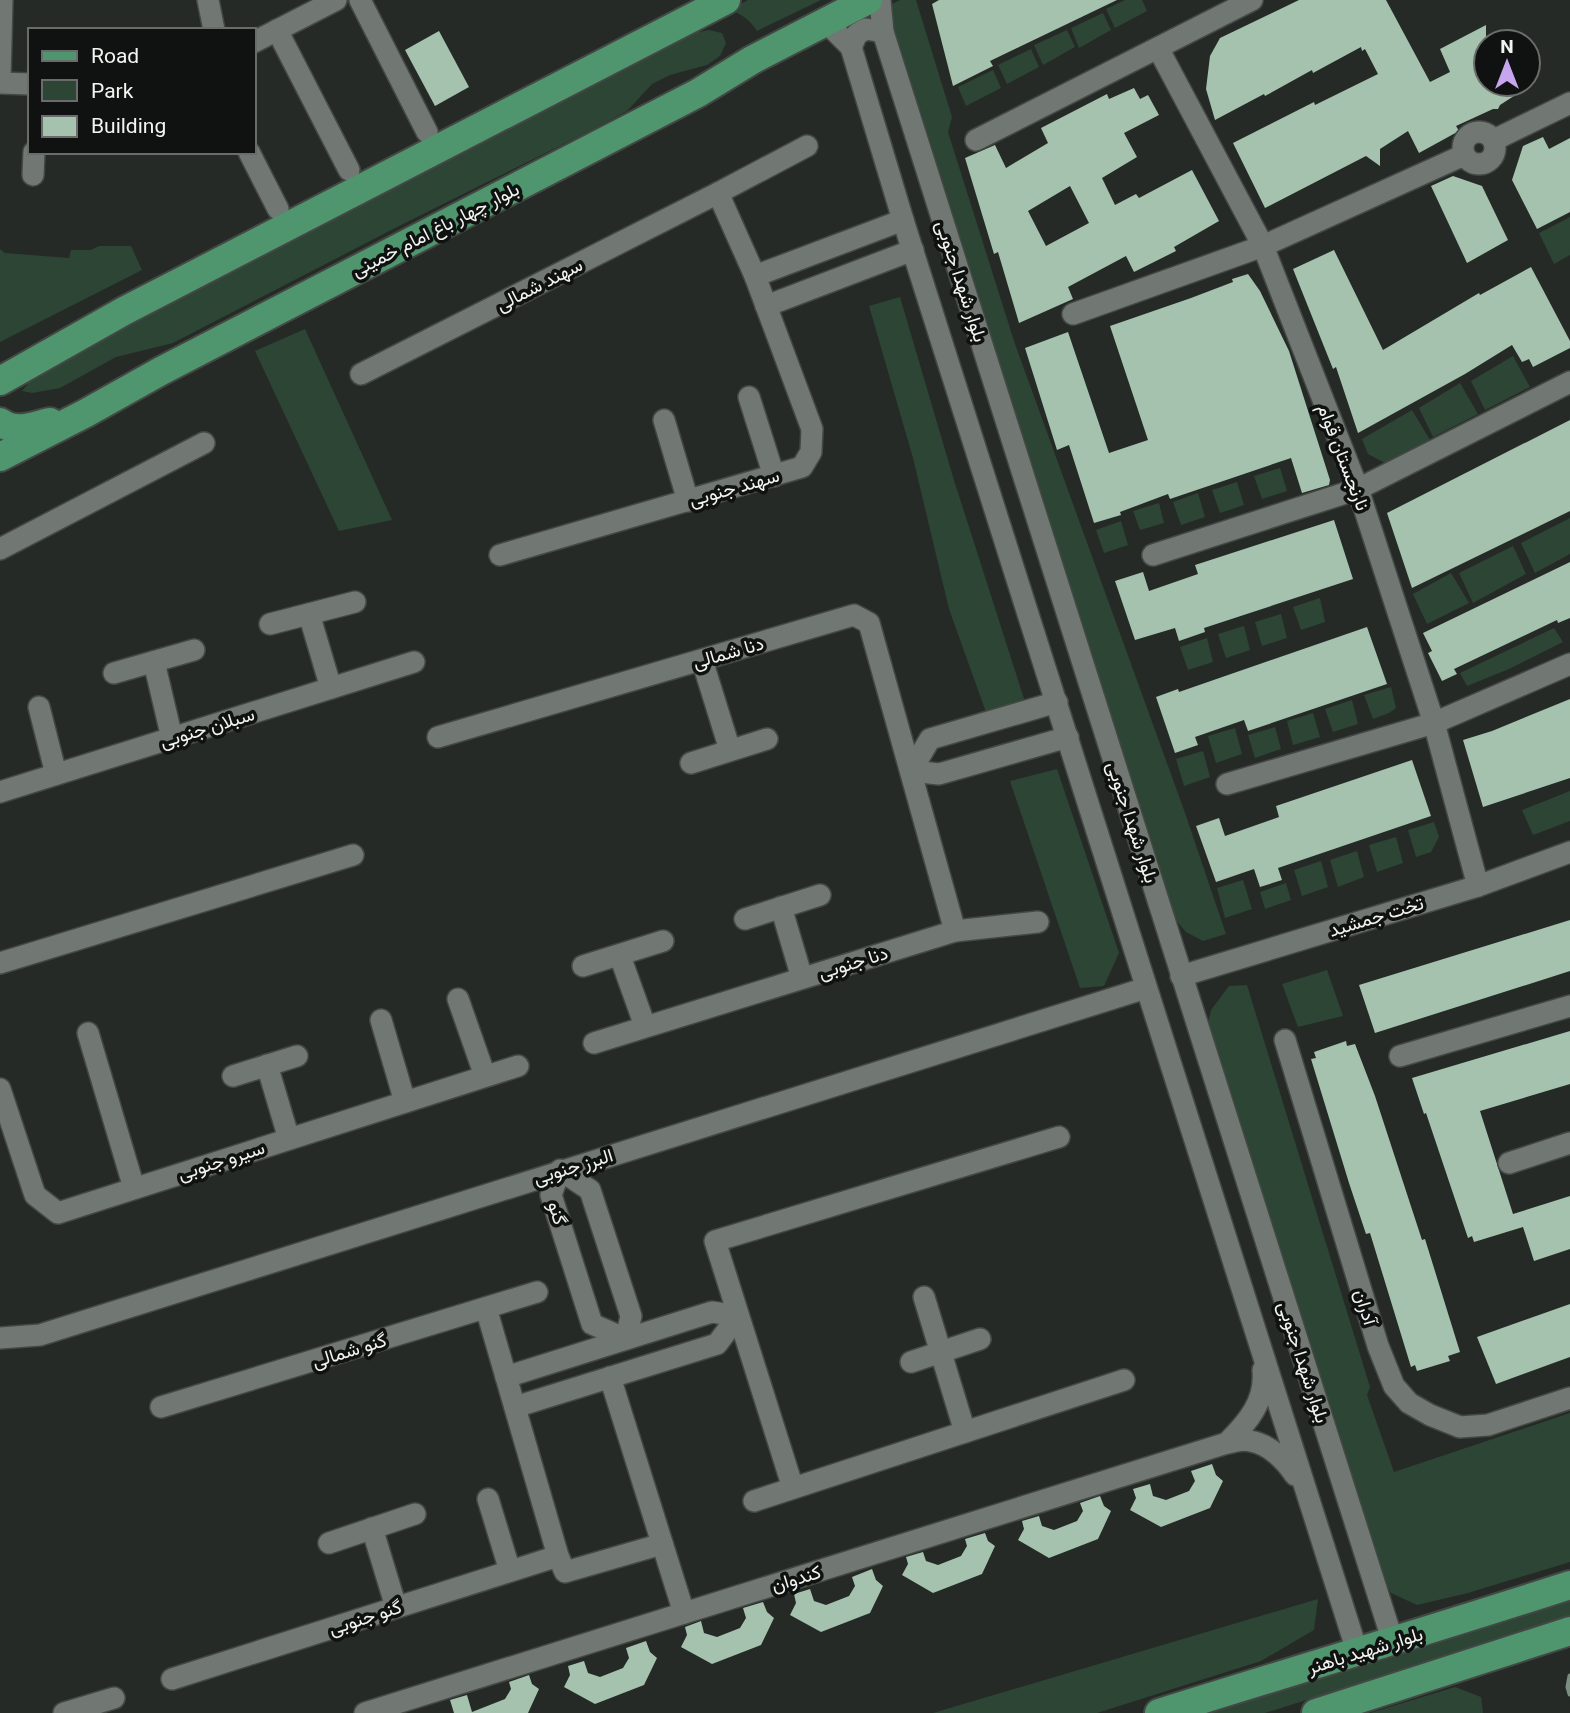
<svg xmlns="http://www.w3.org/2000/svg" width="1570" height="1713" font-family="Roboto,Vazirmatn,sans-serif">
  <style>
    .green { fill: #2c4534 }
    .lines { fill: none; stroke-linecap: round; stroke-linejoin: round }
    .stream { stroke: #7b8e80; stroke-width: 5 }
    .building { fill: #a4c2ad; fill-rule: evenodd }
    .minor-casing { stroke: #444845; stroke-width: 24 }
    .major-casing { stroke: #444845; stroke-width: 32 }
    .minor { stroke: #717772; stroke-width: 21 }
    .major { stroke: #4f956d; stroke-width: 28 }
    .labels { text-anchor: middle; stroke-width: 7; stroke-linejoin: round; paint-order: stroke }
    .street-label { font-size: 19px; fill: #f1f4f1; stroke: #0f1210 }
  </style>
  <rect width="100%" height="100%" fill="#252a26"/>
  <g class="green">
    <path d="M748 0H821L757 31C750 20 742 14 730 10Z"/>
    <path d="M900 0H916L952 117 948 132 1015 344 1184 810 1226 934 1203 941 1186 932 1175 919 890 39 888 21 892 4Z"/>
    <path d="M1125 0H1142L1147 11 1115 28 1106 9Z"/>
    <path d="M1103 13 1111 30 1079 48 1071 28Z"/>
    <path d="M709 30 722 33 726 43 720 56 707 65 670 75 652 84 627 111 590 131 399 226 173 343 116 357 60 388 32 393 22 391 34 376 71 353 668 38Z"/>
    <path d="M1067 30 1075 47 1043 65 1034 45Z"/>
    <path d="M1031 49 1039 67 1007 84 998 65Z"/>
    <path d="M993 70 1001 88 966 106 958 87Z"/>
    <path d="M1570 217V255L1554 264 1539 233Z"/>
    <path d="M99 246H131L142 270 0 342V249L5 253 69 258 71 250H91Z"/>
    <path d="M900 297 953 477 1026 705 987 715 949 609 913 458 869 306Z"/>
    <path d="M305 329 392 520 339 531 255 351Z"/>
    <path d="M1513 356 1530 387 1485 410 1471 381Z"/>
    <path d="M1460 383 1478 414 1433 437 1419 408Z"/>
    <path d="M1412 410 1430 440 1385 463 1368 454 1362 439Z"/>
    <path d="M1280 468 1287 491 1262 499 1254 476Z"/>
    <path d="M1237 482 1244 505 1220 513 1212 490Z"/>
    <path d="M1198 493 1205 517 1181 525 1173 502Z"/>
    <path d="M1159 503 1164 523 1140 530 1133 511Z"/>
    <path d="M1570 518V554L1535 573 1521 543Z"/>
    <path d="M1121 521 1128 545 1104 553 1096 530Z"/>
    <path d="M1513 546 1526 574 1473 603 1459 573Z"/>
    <path d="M1451 573 1469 603 1427 624 1413 594Z"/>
    <path d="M1320 598 1325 622 1301 630 1293 607Z"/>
    <path d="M1281 614 1287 638 1262 646 1255 622Z"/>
    <path d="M1244 626 1250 650 1226 658 1218 634Z"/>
    <path d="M1554 628 1563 642 1509 669 1467 686 1460 673Z"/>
    <path d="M1207 638 1213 662 1188 670 1180 647Z"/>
    <path d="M1391 687 1396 708 1389 713 1373 719 1364 695Z"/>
    <path d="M1352 700 1358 724 1333 732 1325 709Z"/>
    <path d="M1313 713 1320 737 1293 745 1287 721Z"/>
    <path d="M1275 727 1281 749 1255 758 1248 735Z"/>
    <path d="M1235 728 1242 754 1216 763 1208 736Z"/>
    <path d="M1203 751 1210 777 1184 786 1176 759Z"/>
    <path d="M1057 769 1119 953 1104 986 1080 988 1010 781Z"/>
    <path d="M1570 791V821L1533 835 1522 810Z"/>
    <path d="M1434 822 1439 837 1431 852 1416 857 1408 830Z"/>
    <path d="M1396 837 1403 863 1377 872 1369 845Z"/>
    <path d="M1357 851 1364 877 1338 887 1330 860Z"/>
    <path d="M1321 861 1328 887 1302 896 1294 870Z"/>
    <path d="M1243 880 1252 909 1225 918 1217 888Z"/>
    <path d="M1286 883 1291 900 1265 909 1260 892Z"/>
    <path d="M1327 970 1343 1016 1298 1027 1282 984Z"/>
    <path d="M1247 985 1370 1387 1367 1395 1394 1472 1570 1413V1562L1468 1593 1417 1605 1391 1593 1375 1565 1205 1035 1211 1010 1229 986Z"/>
    <path d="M1570 1596V1617L1265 1713H1203Z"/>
    <path d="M1318 1599 1314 1630 1261 1661 1097 1713H933Z"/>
    <path d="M1455 1687 1481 1697 1483 1713H1370Z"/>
  </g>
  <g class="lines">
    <path class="stream" d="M1570 1676 1568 1687 1570 1694"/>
  </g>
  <g class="building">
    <path d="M939 0H1117L990 61 993 66 953 86 932 4Z"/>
    <path d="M1299 0H1386L1430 82 1450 72 1440 49 1486 25V84H1511L1517 94 1500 105 1498 109H1493L1456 126 1459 131 1419 153 1408 131 1380 149V166L1366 156 1265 208 1233 143 1314 102 1315 105 1378 74 1365 49 1362 51 1361 47 1313 73 1312 70 1265 96 1264 94 1215 120 1206 89 1210 56 1220 38Z"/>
    <path d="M439 31 469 87 435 106 405 50Z"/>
    <path d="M1134 88 1140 99 1148 95 1159 115 1124 133 1137 157 1102 178 1115 205 1136 194 1139 198 1192 170 1219 221 1174 247 1176 251 1134 272 1126 256 1068 287 1073 299 1019 323 998 252 994 254 965 158 995 145 1006 168 1048 143 1041 128 1107 94 1109 99ZM1070 186 1089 223 1046 246 1028 211Z"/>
    <path d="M1543 137 1549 149 1570 138V212L1537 229 1512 180 1523 146Z"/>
    <path d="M1453 176 1482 186 1508 240 1467 263 1431 186Z"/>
    <path d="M1334 250 1383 350 1479 293 1480 295 1531 267 1570 341V348L1533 367 1529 359 1522 362 1512 345 1465 374 1358 433 1336 367 1333 369 1293 269Z"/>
    <path d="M1248 274 1260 291 1289 351 1330 480 1329 485 1302 493 1291 458 1170 499 1168 494 1120 512 1121 515 1094 523 1069 445 1057 450 1025 348 1068 332 1109 453 1148 440 1110 326 1191 298 1233 282 1232 279Z"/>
    <path d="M1570 420V511L1412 588 1387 513Z"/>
    <path d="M1334 520 1353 579 1204 628 1205 632 1179 641 1175 628 1135 640 1115 581 1143 572 1149 591 1198 574 1195 565Z"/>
    <path d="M1570 562V618L1558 623 1557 620 1454 669 1457 674 1442 681 1428 653 1432 651 1423 633Z"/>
    <path d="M1367 627 1387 684 1248 731 1244 720 1195 737 1198 745 1175 753 1156 697 1178 689 1179 692Z"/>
    <path d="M1570 699V778L1483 807 1463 740 1492 731Z"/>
    <path d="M1412 760 1431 816 1278 868 1282 880 1260 887 1254 869 1216 882 1196 826 1219 818 1225 836 1279 817 1276 806Z"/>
    <path d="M1570 920V971L1375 1033 1359 985Z"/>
    <path d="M1570 1031V1084L1480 1111 1513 1214 1570 1196V1249L1534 1261 1523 1227 1474 1242 1472 1236 1468 1238 1426 1113 1424 1114 1412 1078Z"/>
    <path d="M1346 1041 1347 1046 1355 1044 1375 1096 1422 1240 1425 1239 1460 1352 1448 1356 1450 1361 1417 1371 1415 1365 1411 1367 1370 1233 1366 1234 1349 1183 1311 1059 1316 1058 1314 1052Z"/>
    <path d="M1570 1304V1357L1496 1384 1477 1337Z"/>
    <path d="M1212 1464 1216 1475 1223 1481 1210 1508 1161 1527 1130 1510 1136 1498 1133 1489 1150 1484 1153 1496 1166 1500 1189 1491 1195 1481 1191 1471Z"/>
    <path d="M1100 1496 1104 1506 1111 1511 1098 1539 1049 1558 1018 1540 1024 1529 1022 1521 1039 1516 1042 1526 1054 1530 1077 1521 1083 1511 1080 1503Z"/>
    <path d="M985 1533 988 1541 995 1546 982 1574 933 1593 902 1575 908 1564 906 1557 923 1552 926 1561 938 1565 961 1556 967 1546 965 1539Z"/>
    <path d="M872 1569 876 1580 883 1586 870 1613 821 1632 790 1615 796 1603 794 1594 810 1589 814 1601 826 1605 849 1596 855 1586 852 1577Z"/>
    <path d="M763 1602 767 1612 774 1618 761 1645 712 1664 681 1647 687 1635 685 1627 701 1621 704 1633 717 1637 740 1628 746 1618 743 1608Z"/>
    <path d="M646 1641 650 1652 657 1658 644 1685 595 1704 564 1687 570 1675 568 1666 584 1661 588 1673 600 1677 623 1668 629 1658 626 1648Z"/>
    <path d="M529 1675 532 1684 539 1689 528 1713H454L450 1700 467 1695 472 1712 505 1699 511 1689 509 1682Z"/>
  </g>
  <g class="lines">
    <defs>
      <g id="minor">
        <path d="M208 0 214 30"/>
        <path d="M360 0 427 132"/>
        <path d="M880 0 883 32 1393 1642"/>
        <path d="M826 22 851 47 903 220 1357 1651"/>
        <path d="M277 30 349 170"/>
        <path d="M254 42 336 0"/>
        <path d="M851 47 857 34 866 29 883 32"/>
        <path d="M1158 48 1263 246 1358 489 1434 723 1478 886"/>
        <path d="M0 80 2 0"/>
        <path d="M0 83 30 84"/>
        <circle cx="1479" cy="148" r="16"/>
        <path d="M976 140 1252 0"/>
        <path d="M1494 140 1570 103"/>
        <path d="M249 152 278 209"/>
        <path d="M33 175 34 152"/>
        <path d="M755 276 903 220"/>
        <path d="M766 306 913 250"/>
        <path d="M1073 314 1263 246 1464 155"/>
        <path d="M361 374 718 193 807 146"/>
        <path d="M749 397 774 476"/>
        <path d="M664 420 688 501"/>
        <path d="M0 549 204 443"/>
        <path d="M500 555 802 467 811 452 812 429 755 276 718 193"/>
        <path d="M1153 555 1358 489 1570 382"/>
        <path d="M309 614 331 688"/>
        <path d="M270 624 355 602"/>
        <path d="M702 660 730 750"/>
        <path d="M154 662 172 738"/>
        <path d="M114 673 194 650"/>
        <path d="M1057 702 930 739 911 771 939 774 1068 737"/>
        <path d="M39 707 56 774"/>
        <path d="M438 737 854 615 869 623 955 931 594 1043"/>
        <path d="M691 763 767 739"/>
        <path d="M1227 784 1434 723 1570 664"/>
        <path d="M0 792 414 662"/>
        <path d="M781 907 802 978"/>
        <path d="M745 919 820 895"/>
        <path d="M955 931 1038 922"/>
        <path d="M620 956 645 1026"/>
        <path d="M0 963 353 855"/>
        <path d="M583 966 663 941"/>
        <path d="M1181 976 1478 886 1570 852"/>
        <path d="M458 999 485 1076"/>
        <path d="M381 1020 405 1102"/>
        <path d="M88 1033 134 1188"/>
        <path d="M1285 1040 1378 1346 1394 1386 1409 1403 1430 1415 1460 1427 1488 1425 1570 1398"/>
        <path d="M1400 1056 1570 1006"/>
        <path d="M267 1065 289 1139"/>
        <path d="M233 1076 297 1056"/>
        <path d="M0 1089 35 1195 58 1213 518 1066"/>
        <path d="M1509 1163 1570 1143"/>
        <path d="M560 1170 590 1190 631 1316 626 1339 592 1324 551 1195Z"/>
        <path d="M924 1297 965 1432"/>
        <path d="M486 1308 558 1556 565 1572 662 1544"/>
        <path d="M0 1338 40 1335 1146 988"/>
        <path d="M911 1362 980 1339"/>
        <path d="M506 1377 712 1312 738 1316 717 1344 515 1407"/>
        <path d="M610 1377 684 1613"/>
        <path d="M161 1407 537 1292"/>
        <path d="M1227 1443C1248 1422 1266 1401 1263 1370"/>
        <path d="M793 1488 715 1241 1059 1137"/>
        <path d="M488 1499 510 1571"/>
        <path d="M754 1501 1124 1380"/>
        <path d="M372 1528 396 1607"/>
        <path d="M329 1543 415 1514"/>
        <path d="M172 1679 558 1556"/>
        <path d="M64 1713 114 1698"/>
        <path d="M365 1713 1227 1443C1234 1442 1243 1439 1250 1441 1269 1444 1285 1460 1295 1475"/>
      </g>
      <g id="major">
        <path d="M0 381 124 311 726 0"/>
        <path d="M0 422C16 434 32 426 50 422"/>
        <path d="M0 457 86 413 161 371 698 93 752 60 868 0"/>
        <path d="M1159 1713C1296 1670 1434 1629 1570 1585"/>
        <path d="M1316 1713 1570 1631"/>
      </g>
    </defs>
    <use href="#minor" class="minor-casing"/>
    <use href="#major" class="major-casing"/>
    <use href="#minor" class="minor"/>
    <use href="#major" class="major"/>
  </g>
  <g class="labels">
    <g class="street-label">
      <text transform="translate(435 229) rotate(-27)" y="7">بلوار چهار باغ امام خمینی</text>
      <text transform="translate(962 281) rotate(72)" y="7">بلوار شهدا جنوبی</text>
      <text transform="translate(539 284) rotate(-27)" y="7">سهند شمالی</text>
      <text transform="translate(1344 457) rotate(69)" y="7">نارنجستان قوام</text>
      <text transform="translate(734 487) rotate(-16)" y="7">سهند جنوبی</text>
      <text transform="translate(728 652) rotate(-16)" y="7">دنا شمالی</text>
      <text transform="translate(207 727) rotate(-17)" y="7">سبلان جنوبی</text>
      <text transform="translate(1133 822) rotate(72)" y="7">بلوار شهدا جنوبی</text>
      <text transform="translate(1376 916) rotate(-17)" y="7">تخت جمشید</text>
      <text transform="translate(853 962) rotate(-17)" y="7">دنا جنوبی</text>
      <text transform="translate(221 1160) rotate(-18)" y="7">سیرو جنوبی</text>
      <text transform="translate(573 1166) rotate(-17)" y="7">البرز جنوبی</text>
      <text transform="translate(558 1213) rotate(74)" y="7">گنو</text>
      <text transform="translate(1366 1307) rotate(73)" y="7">آدران</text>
      <text transform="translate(349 1350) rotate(-17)" y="7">گنو شمالی</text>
      <text transform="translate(1304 1362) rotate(72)" y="7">بلوار شهدا جنوبی</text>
      <text transform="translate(796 1578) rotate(-17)" y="7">کندوان</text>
      <text transform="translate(365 1617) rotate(-18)" y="7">گنو جنوبی</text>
      <text transform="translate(1365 1650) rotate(-17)" y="7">بلوار شهید باهنر</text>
    </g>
  </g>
  <rect x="28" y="28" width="228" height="126" fill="#0f1210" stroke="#696c6a" stroke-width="2"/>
  <rect x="42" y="51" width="35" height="10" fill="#4f956d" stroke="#696c6a" stroke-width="2"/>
  <text x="91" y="63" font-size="21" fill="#f1f4f1">Road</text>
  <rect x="42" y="80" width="35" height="21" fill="#2c4534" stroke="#696c6a" stroke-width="2"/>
  <text x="91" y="98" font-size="21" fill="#f1f4f1">Park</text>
  <rect x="42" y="116" width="35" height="21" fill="#a4c2ad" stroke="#696c6a" stroke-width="2"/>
  <text x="91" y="133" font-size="21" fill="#f1f4f1">Building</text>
  <g transform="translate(1507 63)"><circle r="33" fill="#0f1210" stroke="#696c6a" stroke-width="2"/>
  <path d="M0-5L12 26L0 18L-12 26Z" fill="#c7a6ef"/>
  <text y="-10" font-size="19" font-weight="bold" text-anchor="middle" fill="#f1f4f1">N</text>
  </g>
</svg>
